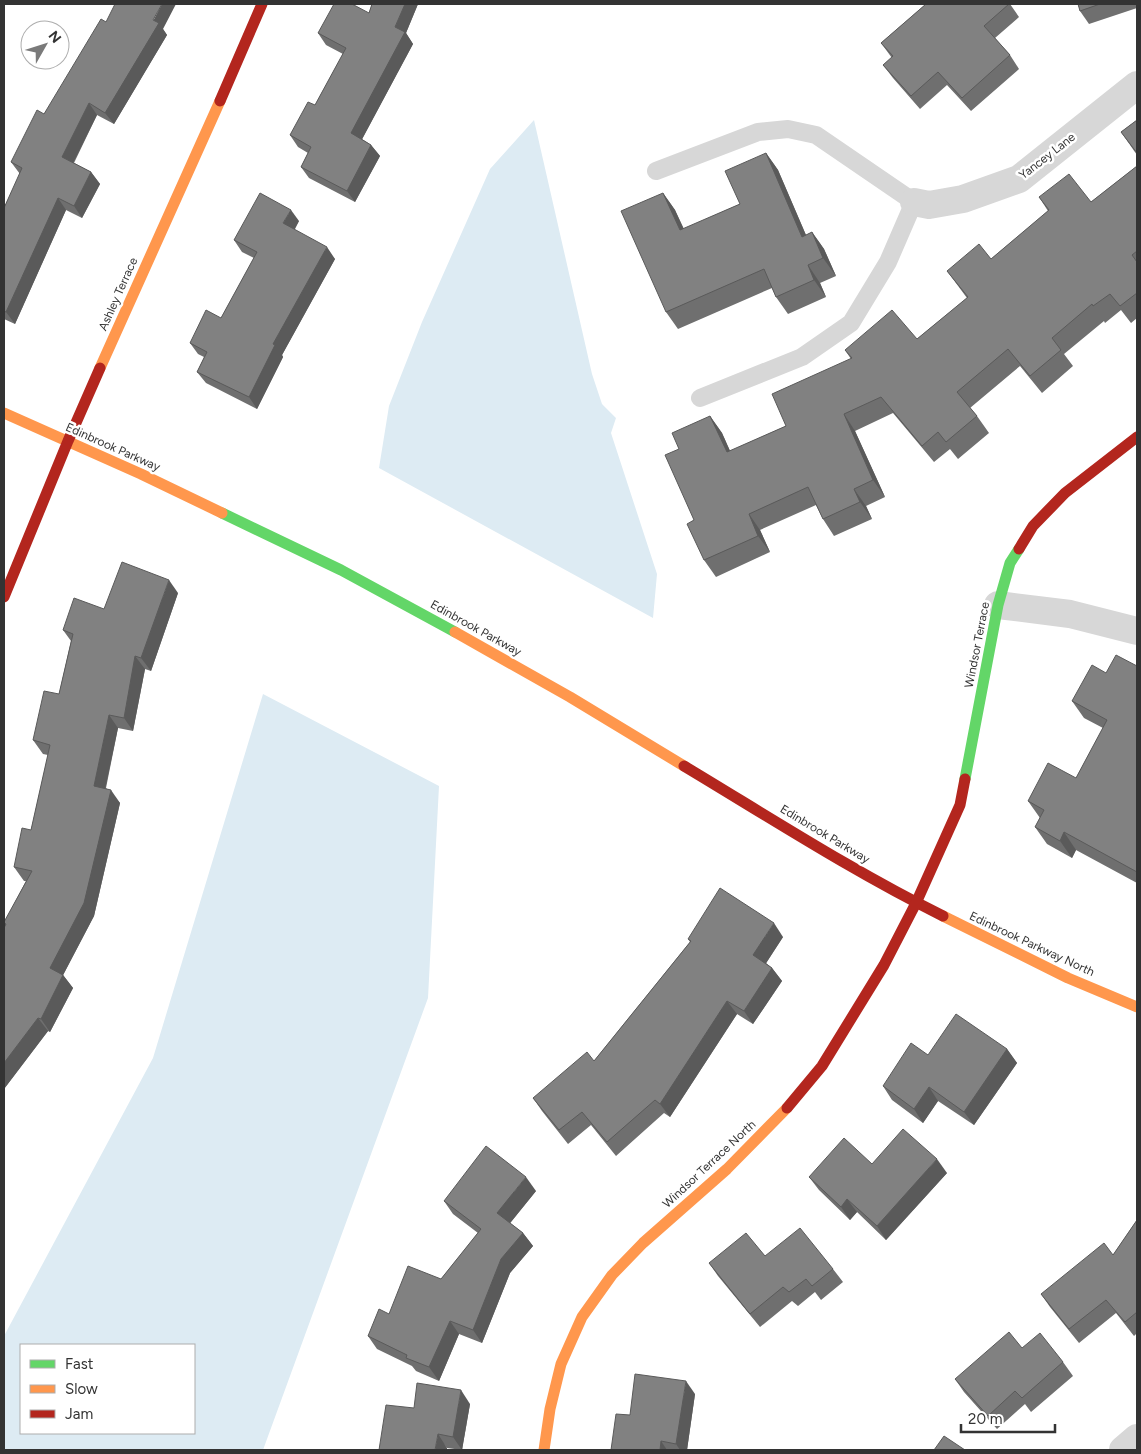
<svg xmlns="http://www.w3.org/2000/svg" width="1141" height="1454" font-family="Figtree,sans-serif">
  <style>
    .water { fill: #ddebf3; fill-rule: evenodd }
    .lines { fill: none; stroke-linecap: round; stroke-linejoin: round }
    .lane { stroke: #d7d7d7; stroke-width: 18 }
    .street { stroke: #d7d7d7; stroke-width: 28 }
    .fast { stroke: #63d668; stroke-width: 11 }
    .slow { stroke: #ff974d; stroke-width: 11 }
    .jam { stroke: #b3261e; stroke-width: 11 }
    .wall { fill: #6f6f6f }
    .shaded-wall { fill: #5a5a5a }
    .building { fill: #818181; stroke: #5a5a5a }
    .labels { text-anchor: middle; stroke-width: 5; stroke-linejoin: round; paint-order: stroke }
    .street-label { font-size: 12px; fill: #333; stroke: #fff }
  </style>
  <rect width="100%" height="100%" fill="#fff"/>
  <g class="water">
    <path d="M534 120 592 374 602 404 616 418 611 433 657 574 653 618 379 468 389 406 422 322 490 169Z"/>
    <path d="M263 694 439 786 428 998 263 1450H4V1336L153 1058ZM21 1345H194V1433H21Z"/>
  </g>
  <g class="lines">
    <path class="lane" d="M656 171 758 132 788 129 816 135 914 202 888 262 851 323 802 357 700 398"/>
    <g class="street">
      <path d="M914 202 929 205 963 199 1019 179 1137 85"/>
      <path d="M998 605 1070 614 1137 631"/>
      <path d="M1123 1450 1137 1438"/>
    </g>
    <g class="fast">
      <path d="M222 513 341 570 455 632"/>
      <path d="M965 779 998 605 1010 563 1019 549"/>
    </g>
    <g class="slow">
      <path d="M100 368 220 101"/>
      <path d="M4 413 141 474 222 513"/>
      <path d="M455 632 570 697 684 766"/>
      <path d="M943 916 1068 978 1137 1007"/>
      <path d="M544 1450 550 1409 561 1364 582 1317 612 1275 643 1243 727 1169 787 1108"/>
    </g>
    <g class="jam">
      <path d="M220 101 262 4"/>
      <path d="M1019 549 1033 526 1065 493 1137 437"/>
      <path d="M4 597 68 441 100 368"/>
      <path d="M684 766C769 817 854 872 943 916"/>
      <path d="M787 1108 822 1066 884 965 916 903 960 805 965 779"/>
    </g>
  </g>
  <g class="wall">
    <path d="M372 4H418L406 33 413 44 362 139 371 145 380 156 355 202 309 178 301 167 308 153 298 147 290 135 315 105 343 54 326 45 318 33 369 13Z"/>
    <path d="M926 4H1010L1019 17 995 38 1010 55 1019 69 971 111 947 85 920 109 893 78 883 65 892 58 881 43Z"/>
    <path d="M1078 4H1137V8L1089 24 1080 11Z"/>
    <path d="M106 22 163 29 167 35 114 124 97 115 74 163 91 172 100 184 82 218 66 210 15 324 4 319V208L20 174 11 162 44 114Z"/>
    <path d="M1137 120V155L1121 132Z"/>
    <path d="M766 153 778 170 806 235 812 232 824 249 836 276 820 283 826 297 788 314 776 297 772 288 678 329 666 312 663 193 675 210 684 229 740 204Z"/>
    <path d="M1137 166V318L1131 323 1121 310 1105 323 1104 321 1064 354 1073 366 1042 393 1020 366 970 408 977 416 989 433 958 459 950 449 934 462 893 413 855 431 885 497 866 506 872 519 834 536 823 519 816 505 760 530 770 552 716 577 704 560 694 520 679 449 710 416 722 433 730 451 786 426 851 359 845 350 917 339 967 298 947 271 991 259 1048 211 1039 197 1091 202Z"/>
    <path d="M299 221 294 229 335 259 282 355 283 357 257 409 206 383 197 372 204 357 198 354 190 343 221 318 254 258 242 252 234 240Z"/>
    <path d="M178 593 151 671 145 669 133 731 118 728 106 788 120 803 94 916 63 975 73 988 50 1032 48 1031 4 1089V928L5 925 4 923 26 881H24L14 867 31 830 48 755 43 754 33 740 59 694 71 641 63 630Z"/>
    <path d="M1137 666V883L1076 850 1072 858 1047 844 1035 827 1040 818 1028 801 1076 778 1103 728 1084 718 1072 701 1106 673Z"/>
    <path d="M783 937 766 963 772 968 782 981 753 1024 737 1014 670 1117 664 1113 616 1156 591 1125 568 1144 542 1111 533 1098 594 1061 690 942 688 939Z"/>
    <path d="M1007 1049 1017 1063 974 1125 938 1101 923 1123 892 1100 883 1086 928 1055Z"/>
    <path d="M872 1164 947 1173 886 1240 857 1212 850 1220 819 1190 809 1177Z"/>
    <path d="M536 1191 510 1223 523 1233 533 1246 510 1273 482 1343 459 1334 439 1381 416 1371 412 1366 377 1349 368 1336 389 1314 441 1279 478 1233 453 1214 444 1201Z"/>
    <path d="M1137 1220V1333L1134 1336 1116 1313 1079 1343 1050 1307 1041 1294 1113 1255Z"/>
    <path d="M765 1256 833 1269 843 1282 821 1300 815 1292 798 1306 792 1301 760 1327 718 1276 709 1263Z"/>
    <path d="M1022 1348 1063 1362 1073 1376 1031 1412 1025 1404 997 1429 964 1392 955 1379Z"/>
    <path d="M695 1394 687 1450H611L630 1415Z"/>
    <path d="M470 1404 462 1450 447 1448 414 1408Z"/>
  </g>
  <g class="shaded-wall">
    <path d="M162 4H176L163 29 167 35 114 124 105 113Z"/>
    <path d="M405 4H418L406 33 413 44 359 145 351 133Z"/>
    <path d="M89 103 97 115 70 169 62 157Z"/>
    <path d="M371 145 380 156 355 202 347 191Z"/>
    <path d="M766 153 778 170 814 254 802 237Z"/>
    <path d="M91 172 100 184 82 218 74 206Z"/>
    <path d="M663 193 675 210 692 248 680 230Z"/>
    <path d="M58 198 66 210 15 324 6 312Z"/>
    <path d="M291 210 299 221 292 235 283 223Z"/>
    <path d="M812 232 824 249 836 276 823 258Z"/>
    <path d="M327 247 335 259 282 355 283 357 257 409 249 397 273 344Z"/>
    <path d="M808 265 820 283 826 297 814 280Z"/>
    <path d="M844 414 855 431 885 497 873 480Z"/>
    <path d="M710 416 722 433 738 469 727 452Z"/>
    <path d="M854 489 866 506 872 519 860 502Z"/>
    <path d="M749 514 760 530 770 552 758 536Z"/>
    <path d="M169 580 178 593 151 671 141 658Z"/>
    <path d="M135 656 145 669 133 731 124 718Z"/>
    <path d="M109 715 118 728 103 799 94 786Z"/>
    <path d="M111 790 120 803 94 916 60 981 50 968Z"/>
    <path d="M1064 832 1076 850 1072 858 1060 841Z"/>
    <path d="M774 923 783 937 763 968 753 955Z"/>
    <path d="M772 968 782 981 753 1024 744 1011Z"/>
    <path d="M63 975 73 988 50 1032 41 1019Z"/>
    <path d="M727 1001 737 1014 670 1117 660 1104Z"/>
    <path d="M38 1018 48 1031 4 1089V1063Z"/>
    <path d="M1007 1049 1017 1063 974 1125 964 1112Z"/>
    <path d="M929 1087 938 1101 923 1123 914 1109Z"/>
    <path d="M937 1159 947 1173 886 1240 877 1226Z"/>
    <path d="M526 1177 536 1191 507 1227 497 1213Z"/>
    <path d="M847 1199 857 1212 850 1220 841 1207Z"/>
    <path d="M523 1233 533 1246 510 1273 482 1343 473 1330 501 1259Z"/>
    <path d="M450 1321 459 1334 439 1381 429 1367Z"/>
    <path d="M686 1381 695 1394 687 1450H680L676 1444Z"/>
    <path d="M461 1390 470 1404 462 1450 453 1437Z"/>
    <path d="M438 1434 447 1448V1450H435Z"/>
    <path d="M661 1441 667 1450H660Z"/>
  </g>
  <g class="building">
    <path d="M115 4H162L153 20 159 23 105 113 89 103 62 157 91 172 74 206 58 198 6 312 4 311V208L22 168 11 162 37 110 44 114 101 19 106 22Z"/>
    <path d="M334 4H352L369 13 372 4H405L395 27 405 32 351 133 371 145 347 191 301 167 311 147 290 135 308 102 315 105 346 48 318 33Z"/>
    <path d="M926 4H1009L984 26 1010 55 962 98 938 72 911 96 883 65 893 56 881 43Z"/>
    <path d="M1078 4H1100L1080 11Z"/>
    <path d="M1137 120V153L1121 132Z"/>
    <path d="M766 153 802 237 812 232 823 258 808 265 814 280 776 297 764 269 666 312 621 211 663 193 680 230 740 204 725 171Z"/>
    <path d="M1137 166V251L1132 255 1137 262V293L1120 306 1110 294 1093 306 1092 304 1052 338 1061 350 1030 376 1008 349 957 392 977 416 946 442 938 432 922 446 881 397 844 414 873 480 854 489 860 502 823 519 808 487 749 514 758 536 704 560 687 524 694 520 665 455 679 449 672 433 710 416 727 452 786 426 772 394 852 358 845 350 892 310 917 339 968 297 947 271 979 244 991 259 1049 210 1039 197 1069 174 1091 202Z"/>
    <path d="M260 193 291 210 283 223 327 247 273 344 275 345 249 397 197 372 207 352 190 343 206 310 221 318 257 252 234 240Z"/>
    <path d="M122 562 169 580 141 658 135 656 124 718 109 715 94 786 111 790 84 903 50 968 63 975 41 1019 38 1018 4 1063V928L6 924 4 923V922L32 871 14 867 22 828 31 830 50 745 33 740 44 691 59 694 73 634 63 630 74 598 104 609Z"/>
    <path d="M1116 655 1137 666V872L1064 832 1060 841 1035 827 1044 810 1028 801 1048 763 1076 778 1107 720 1072 701 1092 665 1106 673Z"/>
    <path d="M720 888 774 923 753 955 772 968 744 1011 727 1001 660 1104 655 1100 607 1142 582 1112 559 1130 533 1098 587 1052 594 1061 691 941 688 939Z"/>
    <path d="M956 1014 1007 1049 964 1112 929 1087 914 1109 883 1086 911 1043 928 1055Z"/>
    <path d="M903 1129 937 1159 877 1226 847 1199 841 1207 809 1177 844 1138 872 1164Z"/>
    <path d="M486 1146 526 1177 497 1213 523 1233 501 1259 473 1330 450 1321 429 1367 406 1358 407 1355 368 1336 379 1309 389 1314 408 1266 441 1279 481 1229 444 1201Z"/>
    <path d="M1137 1220V1312L1125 1322 1106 1300 1069 1329 1041 1294 1104 1243 1113 1255Z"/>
    <path d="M800 1228 833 1269 812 1286 806 1279 789 1292 783 1287 750 1314 709 1263 746 1233 765 1256Z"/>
    <path d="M1009 1332 1022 1348 1040 1333 1063 1362 1022 1398 1015 1391 988 1416 955 1379Z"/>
    <path d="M635 1374 686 1381 676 1444 661 1441 660 1450H611L616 1414 630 1415Z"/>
    <path d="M417 1383 461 1390 453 1437 438 1434 435 1450H379L386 1405 414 1408Z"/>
    <path d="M944 1436 965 1450H934Z"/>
  </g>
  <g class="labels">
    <g class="street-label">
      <text transform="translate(1047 156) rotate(-38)" y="4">Yancey Lane</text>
      <text transform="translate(118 294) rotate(-66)" y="4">Ashley Terrace</text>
      <text transform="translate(113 447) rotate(24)" y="4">Edinbrook Parkway</text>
      <text transform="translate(476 628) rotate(29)" y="4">Edinbrook Parkway</text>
      <text transform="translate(977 645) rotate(-79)" y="4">Windsor Terrace</text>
      <text transform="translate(825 834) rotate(31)" y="4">Edinbrook Parkway</text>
      <text transform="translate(1032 944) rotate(25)" y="4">Edinbrook Parkway North</text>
      <text transform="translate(709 1164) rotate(-43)" y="4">Windsor Terrace North</text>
    </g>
  </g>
  <rect width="1141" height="1454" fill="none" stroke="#333333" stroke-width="10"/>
  <rect x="20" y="1344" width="175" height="90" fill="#ffffff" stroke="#adadad"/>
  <rect x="30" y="1360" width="25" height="8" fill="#63d668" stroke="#adadad"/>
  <text x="65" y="1369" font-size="15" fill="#333333">Fast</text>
  <rect x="30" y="1385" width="25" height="8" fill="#ff974d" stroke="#adadad"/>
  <text x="65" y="1394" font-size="15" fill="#333333">Slow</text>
  <rect x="30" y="1410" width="25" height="8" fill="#b3261e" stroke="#adadad"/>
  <text x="65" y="1419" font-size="15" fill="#333333">Jam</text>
  <g transform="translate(45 45) rotate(51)"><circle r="24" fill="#ffffff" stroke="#adadad"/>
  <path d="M0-4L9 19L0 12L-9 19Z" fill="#7a7a7a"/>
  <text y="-8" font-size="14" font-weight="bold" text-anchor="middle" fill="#333333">N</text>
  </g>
  <path d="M961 1424v8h94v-8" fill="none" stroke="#333333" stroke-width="2.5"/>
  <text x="968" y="1424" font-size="15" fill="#333333" stroke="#ffffff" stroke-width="4" paint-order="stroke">20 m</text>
</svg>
